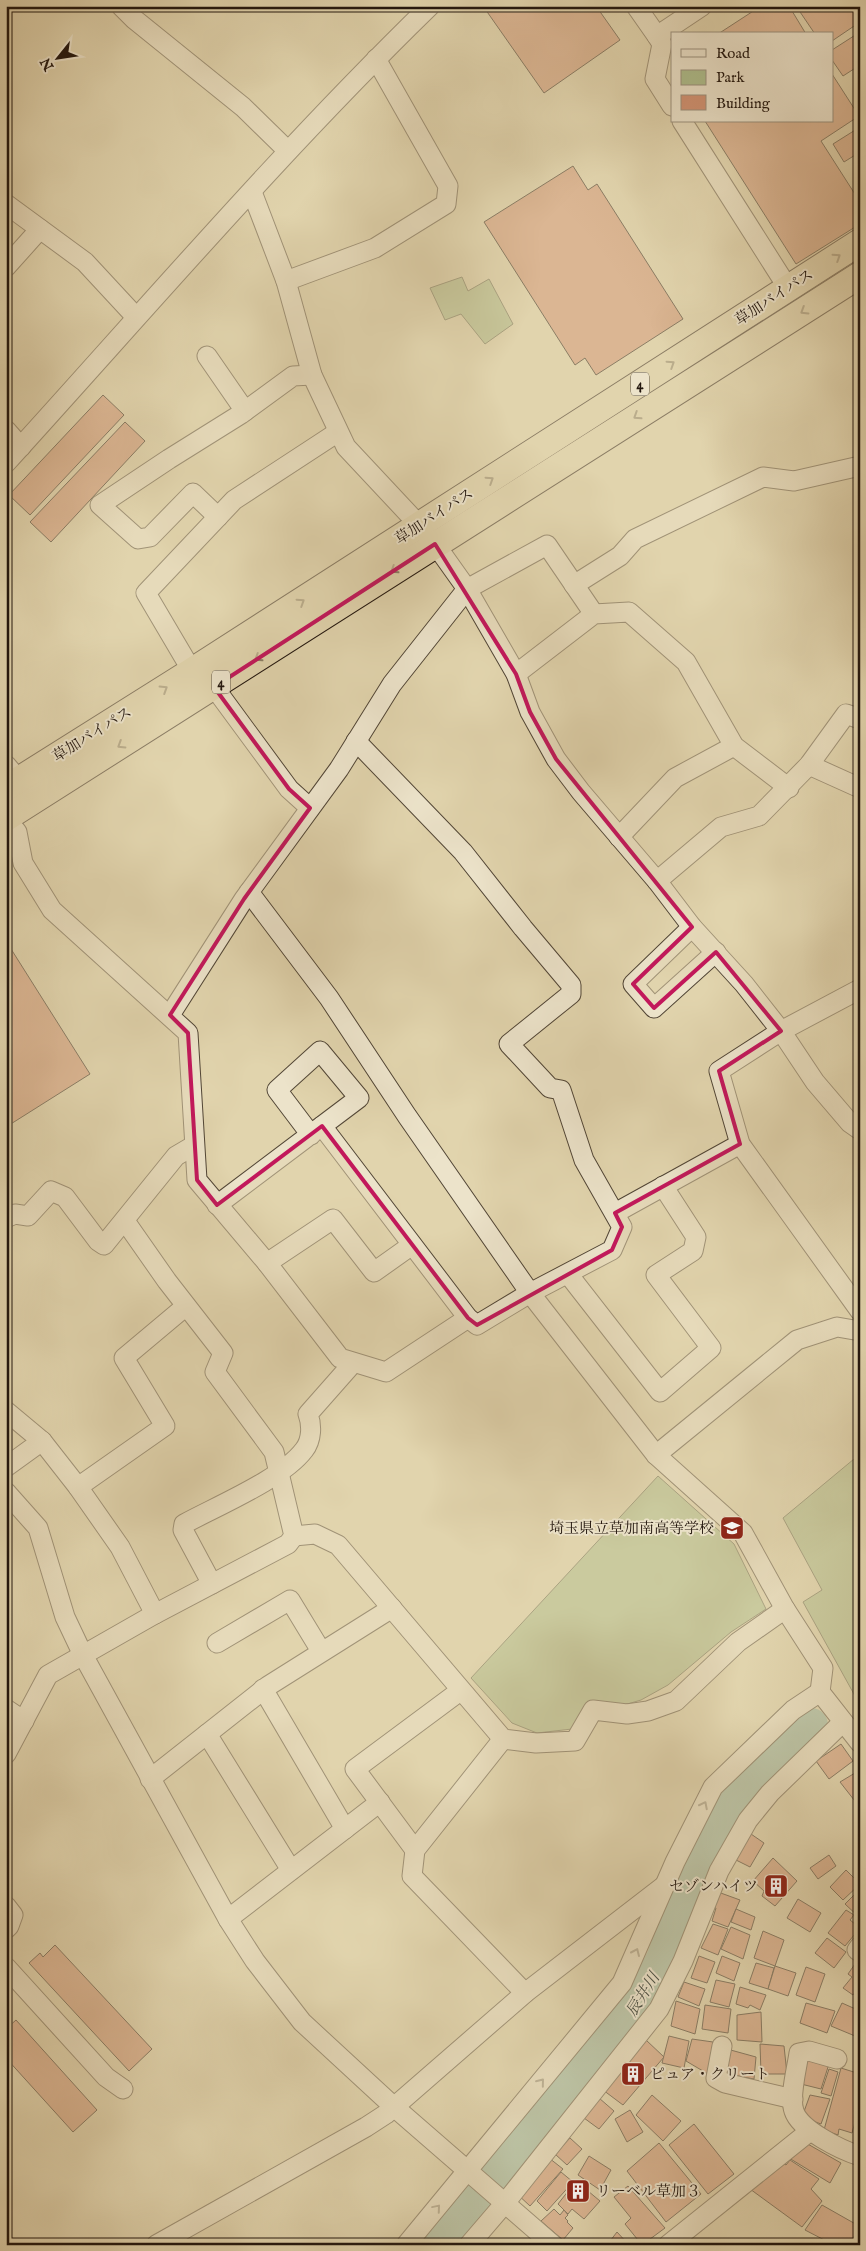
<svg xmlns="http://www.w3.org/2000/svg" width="866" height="2251" font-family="'IM FELL English','Noto Serif JP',serif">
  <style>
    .green { fill: #aebe8d; stroke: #686a4e }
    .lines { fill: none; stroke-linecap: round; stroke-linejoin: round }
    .river { stroke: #95b9a5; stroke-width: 34 }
    .building { fill: #d29374; stroke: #22160e }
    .minor-casing { stroke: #524636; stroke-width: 21 }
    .highway-casing { stroke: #22160e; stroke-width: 28 }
    .minor { stroke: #ece3ca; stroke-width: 19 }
    .highway { stroke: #e1d4ad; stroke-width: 26 }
    .oneway { stroke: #8b7e65 }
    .oneway2 { stroke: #918775 }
    .marked { fill: none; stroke: #c2185b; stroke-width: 4; stroke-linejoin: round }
    .labels { text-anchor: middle; stroke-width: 4; stroke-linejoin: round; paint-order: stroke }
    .shield { fill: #ece3ca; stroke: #5f5446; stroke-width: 1 }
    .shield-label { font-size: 14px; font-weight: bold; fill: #22160e }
    .street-label { font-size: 15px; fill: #22160e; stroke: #ece3ca }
    .poi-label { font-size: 15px; fill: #22160e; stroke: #ece3ca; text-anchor: end }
    .water-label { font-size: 16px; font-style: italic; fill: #4a4f43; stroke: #ece3ca }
  </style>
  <rect width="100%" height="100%" fill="#e1d4ad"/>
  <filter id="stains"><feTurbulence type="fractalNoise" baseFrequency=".004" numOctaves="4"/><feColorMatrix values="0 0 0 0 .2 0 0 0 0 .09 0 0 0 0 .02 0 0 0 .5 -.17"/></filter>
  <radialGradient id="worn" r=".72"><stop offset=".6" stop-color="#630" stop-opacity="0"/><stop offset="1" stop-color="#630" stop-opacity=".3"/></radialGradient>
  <g class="green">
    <path d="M462 277 468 291 489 279 513 324 485 344 461 314 445 320 430 288Z"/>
    <path d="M860 1454V1705L803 1602 822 1590 783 1518Z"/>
    <path d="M658 1476 734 1544 766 1609 731 1632 668 1685 641 1700 624 1705 588 1702 572 1729 537 1733 512 1723 471 1678Z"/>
  </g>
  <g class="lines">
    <path class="river" d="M439 2245 608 2042 645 1993 663 1959 704 1849 742 1792 777 1756 811 1725"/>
  </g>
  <g class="building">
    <path d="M483 6H596L620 40 544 93Z"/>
    <path d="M761 6H789L806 34H718Z"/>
    <path d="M796 6H860V22L832 41V34H815Z"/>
    <path d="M860 32V65L843 76 832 60V50Z"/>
    <path d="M832 74 859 116 821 141 860 202V224L796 264 705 121H832Z"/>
    <path d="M860 127V152L844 162 833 144Z"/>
    <path d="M573 166 588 190 597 184 683 319 596 375 585 358 575 365 484 222Z"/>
    <path d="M103 395 124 415 30 515 9 495Z"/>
    <path d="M125 422 145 441 51 542 30 522Z"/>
    <path d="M6 941 90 1074 6 1127Z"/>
    <path d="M841 1744 853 1761 829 1779 816 1761Z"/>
    <path d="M860 1770V1804L858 1805 840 1782Z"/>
    <path d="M751 1834 764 1843 750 1867 736 1860Z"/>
    <path d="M829 1855 836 1866 818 1879 810 1868Z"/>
    <path d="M773 1858 797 1881 775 1906 762 1896 764 1891 753 1881Z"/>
    <path d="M846 1870 860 1884 843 1900 830 1887Z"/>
    <path d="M860 1889V1918L845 1904Z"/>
    <path d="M718 1892 740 1900 728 1927 712 1921 716 1908 713 1907Z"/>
    <path d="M798 1899 821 1913 810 1932 787 1918Z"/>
    <path d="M736 1909 755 1917 751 1930 731 1922Z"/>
    <path d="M846 1910 854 1915 850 1920 860 1928 845 1946 828 1933Z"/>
    <path d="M713 1924 728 1929 718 1955 701 1948Z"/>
    <path d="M731 1927 750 1935 743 1959 721 1949Z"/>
    <path d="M763 1931 784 1940 775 1966 754 1958Z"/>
    <path d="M827 1938 846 1952 834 1968 815 1953Z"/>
    <path d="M55 1945 152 2049 129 2071 29 1963 40 1953 43 1957Z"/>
    <path d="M699 1956 715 1962 707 1983 691 1978Z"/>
    <path d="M722 1956 740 1963 734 1981 716 1973Z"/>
    <path d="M857 1961 860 1963V1986L853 1995 843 1988 852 1977 848 1974Z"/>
    <path d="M756 1963 774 1968 768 1989 749 1983Z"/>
    <path d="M775 1966 796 1973 788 1996 768 1989Z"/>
    <path d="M806 1967 825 1974 815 2002 796 1995Z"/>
    <path d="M716 1980 735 1984 729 2007 710 2002Z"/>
    <path d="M684 1982 705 1989 699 2006 678 1997Z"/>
    <path d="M740 1987 766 1995 760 2010 750 2005 748 2008 736 2004Z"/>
    <path d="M676 2001 700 2009 695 2034 671 2026Z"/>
    <path d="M806 2003 835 2011 827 2033 800 2023Z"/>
    <path d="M842 2003 860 2011V2020L855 2036 831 2026Z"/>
    <path d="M705 2005 731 2009 728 2033 702 2029Z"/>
    <path d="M761 2012 762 2042 737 2040V2015Z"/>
    <path d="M16 2020 97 2110 73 2132 6 2058V2029Z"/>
    <path d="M669 2036 689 2041 684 2068 662 2063Z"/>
    <path d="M692 2039 713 2042 708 2074 686 2061Z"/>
    <path d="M646 2040 664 2057 623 2105 603 2090Z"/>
    <path d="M760 2044 784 2046 787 2074H761Z"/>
    <path d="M727 2049 756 2057 754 2079 722 2073Z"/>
    <path d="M807 2057 829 2064 821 2089 801 2084Z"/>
    <path d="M841 2068 860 2074V2104L852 2133 839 2129 838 2135 824 2130Z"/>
    <path d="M829 2069 838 2072 831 2096 821 2093Z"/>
    <path d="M652 2095 681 2121 663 2141 636 2115Z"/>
    <path d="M810 2095 830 2099 821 2124 802 2117Z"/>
    <path d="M599 2098 614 2111 599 2129 584 2118Z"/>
    <path d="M630 2110 643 2132 627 2142 615 2119Z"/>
    <path d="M694 2124 734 2174 708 2194 669 2145Z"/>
    <path d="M570 2138 582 2149 567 2165 555 2154Z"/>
    <path d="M659 2143 701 2194 666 2222 627 2171Z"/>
    <path d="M806 2143 841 2163 830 2183 789 2158Z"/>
    <path d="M589 2156 611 2170 600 2190 578 2175Z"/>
    <path d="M549 2158 563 2169 530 2206 516 2193Z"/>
    <path d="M790 2160 819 2179 811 2189 822 2201 802 2227 750 2189 783 2163 786 2165Z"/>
    <path d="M561 2172 573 2182 547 2211 537 2201Z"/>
    <path d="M576 2181 600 2201 584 2219 572 2209 568 2214 558 2204Z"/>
    <path d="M628 2186 665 2228 642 2245 625 2224 631 2218 614 2197Z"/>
    <path d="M822 2205 859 2226 850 2245H834L805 2230Z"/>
    <path d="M554 2209 560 2215 564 2210 568 2215 565 2218 568 2221 567 2222 573 2228 563 2240 541 2221Z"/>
    <path d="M617 2232 629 2245H607Z"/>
    <path d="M858 2232 860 2245H851Z"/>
  </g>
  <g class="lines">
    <defs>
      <g id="minor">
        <path d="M121 6 134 19 243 107 288 151"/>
        <path d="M636 6 657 36"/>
        <path d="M672 106 655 79 662 44 657 36 702 6"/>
        <path d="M682 121 788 288"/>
        <path d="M252 192 286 281 312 375 346 447 419 525 435 544 467 589 516 674 530 712 556 759 581 792 657 881 692 927 744 984 781 1031 815 1082 850 1123 860 1130"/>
        <path d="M6 204 85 262 136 317"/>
        <path d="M6 267 40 229"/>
        <path d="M286 281 375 248 446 204 448 186 376 59"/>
        <path d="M207 356 245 411"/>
        <path d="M6 430 21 447"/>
        <path d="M6 463C146 309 281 151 430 6"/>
        <path d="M218 517 193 493 150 537 138 539 100 505 169 459 241 414 293 376 312 375"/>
        <path d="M574 585 620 556 635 539 763 477 794 481 860 466"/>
        <path d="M192 671 146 593 234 500 338 432"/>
        <path d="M516 674 594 614 629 612 686 662 734 746 789 788"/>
        <path d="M214 687 289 789 310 808"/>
        <path d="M6 765 19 780"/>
        <path d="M809 765 860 788"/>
        <path d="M6 818 17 832 23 863 52 910 188 1033 197 1180 267 1263 340 1358 386 1372 468 1318"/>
        <path d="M619 837 675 778 734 746"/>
        <path d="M657 881 721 827 759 816 809 765 846 714 860 719"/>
        <path d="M249 892 329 998 407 1116 530 1293 656 1455 743 1533 785 1609 823 1668 820 1692 860 1743"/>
        <path d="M692 927 633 984 654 1008 716 952"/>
        <path d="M860 989 781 1031 719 1071 740 1144 860 1311"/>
        <path d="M170 1015 244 899 339 769 392 684 467 589 547 545 594 614"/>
        <path d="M322 1126 468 1318 477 1325 530 1293 612 1250 622 1227 584 1160 561 1090 550 1088 509 1044 571 994V985L523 928 463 852 356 741"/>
        <path d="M217 1205 359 1098 320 1051 277 1090 311 1135"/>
        <path d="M615 1213 740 1144"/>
        <path d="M6 1218 15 1214 28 1216 51 1191 65 1197 98 1241 104 1245 176 1156 193 1146"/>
        <path d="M267 1263 333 1219 374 1272 412 1245"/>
        <path d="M568 1274 660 1392 711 1348 656 1275 693 1251 696 1237 663 1186"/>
        <path d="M6 1411 42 1441 78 1487 120 1547 155 1614"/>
        <path d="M656 1455 797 1340 837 1327 860 1331"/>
        <path d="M6 1467 42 1441"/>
        <path d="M78 1487 165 1426 124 1358 186 1306"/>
        <path d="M6 1492 38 1528 65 1617 83 1655 228 1919 255 1961 302 2022 393 2106 553 2245"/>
        <path d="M294 1536 315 1534 338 1545 503 1739 536 1743 575 1741 593 1710 627 1714 648 1711 676 1701 738 1642 785 1609"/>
        <path d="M212 1584 183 1530 184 1524C217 1506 282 1479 304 1450 312 1440 312 1425 308 1414L353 1363"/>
        <path d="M217 1643 290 1600 321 1651"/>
        <path d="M263 1689 345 1829"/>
        <path d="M6 1709 24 1721"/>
        <path d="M207 1734 291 1870"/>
        <path d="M503 1739 415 1850 412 1876 525 1993"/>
        <path d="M6 1754 48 1675 155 1614 288 1544 294 1536 274 1452 215 1372 223 1353 167 1281 125 1221"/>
        <path d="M150 1779 268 1686 392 1608"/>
        <path d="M415 1850 355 1769 460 1691"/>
        <path d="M6 1906 13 1915 9 1926 6 1929"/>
        <path d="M228 1919 380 1802"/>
        <path d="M860 1946 857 1950 860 1952"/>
        <path d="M6 1967 106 2077 123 2089"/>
        <path d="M722 2046 716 2078 725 2083 793 2099"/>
        <path d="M837 2059 809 2051 799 2053C797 2068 789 2097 794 2111 800 2130 841 2150 860 2156"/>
        <path d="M156 2245 366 2127 386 2114 525 1993 665 1885"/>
        <path d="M406 2245 622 1983 675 1862 713 1787 793 1710 820 1692"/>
        <path d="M469 2245 505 2203 659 2009 683 1961 719 1871 748 1820 770 1793 843 1722"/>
        <path d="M668 2245 810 2131"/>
      </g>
      <g id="highway">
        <path d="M6 788 192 671 860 242"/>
        <path d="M6 818 860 275"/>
      </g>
    </defs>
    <use href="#minor" class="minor-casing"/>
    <use href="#highway" class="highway-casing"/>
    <use href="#minor" class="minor"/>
    <use href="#highway" class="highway"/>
  </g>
  <defs><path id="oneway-chevron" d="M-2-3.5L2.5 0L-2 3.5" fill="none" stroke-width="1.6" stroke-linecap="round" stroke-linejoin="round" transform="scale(1.25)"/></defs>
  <g class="oneway">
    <use href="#oneway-chevron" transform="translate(837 257) rotate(-33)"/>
    <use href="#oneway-chevron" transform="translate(804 311) rotate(148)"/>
    <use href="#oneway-chevron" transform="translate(671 364) rotate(-33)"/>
    <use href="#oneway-chevron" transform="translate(637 416) rotate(147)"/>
    <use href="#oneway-chevron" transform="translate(490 480) rotate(-33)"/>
    <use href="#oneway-chevron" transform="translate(394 570) rotate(147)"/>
    <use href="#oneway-chevron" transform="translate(301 602) rotate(-33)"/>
    <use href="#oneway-chevron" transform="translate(258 658) rotate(147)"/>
    <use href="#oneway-chevron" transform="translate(164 689) rotate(-32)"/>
    <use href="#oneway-chevron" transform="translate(121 745) rotate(148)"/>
  </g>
  <g class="oneway2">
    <use href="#oneway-chevron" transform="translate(704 1805) rotate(-63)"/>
    <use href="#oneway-chevron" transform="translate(636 1952) rotate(-66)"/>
    <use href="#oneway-chevron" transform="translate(541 2082) rotate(-51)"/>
    <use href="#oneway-chevron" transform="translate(437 2208) rotate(-50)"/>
  </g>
  <path d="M0 0H866V2251H0ZM435 544 516 674 530 712 556 759 692 927 633 984 654 1008 716 952 781 1031 719 1071 740 1144 615 1213 622 1227 612 1250 477 1325 468 1318 322 1126 217 1205 197 1180 188 1033 170 1015 244 899 310 808 289 789 214 687Z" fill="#e1d4ad" fill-opacity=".55" fill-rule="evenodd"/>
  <path class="marked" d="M435 544 516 674 530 712 556 759 692 927 633 984 654 1008 716 952 781 1031 719 1071 740 1144 615 1213 622 1227 612 1250 477 1325 468 1318 322 1126 217 1205 197 1180 188 1033 170 1015 244 899 310 808 289 789 214 687Z"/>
  <defs>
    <symbol id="school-square" viewBox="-11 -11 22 22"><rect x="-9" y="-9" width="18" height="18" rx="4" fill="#8f2418" stroke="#ece3ca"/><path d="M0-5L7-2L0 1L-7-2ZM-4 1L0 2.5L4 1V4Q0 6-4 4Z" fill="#fff"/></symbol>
    <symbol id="building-square" viewBox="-11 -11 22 22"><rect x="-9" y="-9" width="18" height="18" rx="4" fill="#8f2418" stroke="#ece3ca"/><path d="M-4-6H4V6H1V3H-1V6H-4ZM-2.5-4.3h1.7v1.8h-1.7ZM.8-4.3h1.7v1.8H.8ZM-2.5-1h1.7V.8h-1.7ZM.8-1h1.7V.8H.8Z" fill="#fff"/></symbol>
  </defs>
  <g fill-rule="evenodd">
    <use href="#school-square" x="718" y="1514" width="28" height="28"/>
    <use href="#building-square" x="762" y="1872" width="28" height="28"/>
    <use href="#building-square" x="619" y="2060" width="28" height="28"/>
    <use href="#building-square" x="564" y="2177" width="28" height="28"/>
  </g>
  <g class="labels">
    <g class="shield">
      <rect x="631" y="372.5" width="18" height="23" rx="4"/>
      <rect x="212" y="670.5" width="18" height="23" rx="4"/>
    </g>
    <g class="shield-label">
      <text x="640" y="389">4</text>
      <text x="221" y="687">4</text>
    </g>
    <g class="street-label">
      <text transform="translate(774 297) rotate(-33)" y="5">草加バイパス</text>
      <text transform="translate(434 516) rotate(-33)" y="5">草加バイパス</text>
      <text transform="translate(92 734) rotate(-32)" y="5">草加バイパス</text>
    </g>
    <g class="poi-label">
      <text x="714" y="1533">埼玉県立草加南高等学校</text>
      <text x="758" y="1891">セゾンハイツ</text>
      <text x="650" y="2079" text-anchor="start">ピュア・クリート</text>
      <text x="596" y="2196" text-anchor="start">リーベル草加３</text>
    </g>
    <g class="water-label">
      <text transform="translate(642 1994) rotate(-58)" y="6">辰井川</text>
    </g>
  </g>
  <rect width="866" height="2251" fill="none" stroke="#e1d4ad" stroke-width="25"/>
  <rect x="8" y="8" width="851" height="2236" fill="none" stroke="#22160e" stroke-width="2.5"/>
  <rect x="12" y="12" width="841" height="2226" fill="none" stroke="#22160e"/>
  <rect x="671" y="32" width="162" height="90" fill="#ece3ca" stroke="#9b917f"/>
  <rect x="681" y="49" width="25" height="8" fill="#ece3ca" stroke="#9b917f"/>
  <text x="716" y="58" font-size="15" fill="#22160e">Road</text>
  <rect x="681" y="70" width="25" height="15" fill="#aebe8d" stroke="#9b917f"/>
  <text x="716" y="82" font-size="15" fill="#22160e">Park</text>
  <rect x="681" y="95" width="25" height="15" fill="#d29374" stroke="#9b917f"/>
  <text x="716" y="108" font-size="15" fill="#22160e">Building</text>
  <g transform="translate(58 58) rotate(240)" stroke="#ece3ca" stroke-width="4" paint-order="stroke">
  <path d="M0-4L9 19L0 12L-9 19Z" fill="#22160e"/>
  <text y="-8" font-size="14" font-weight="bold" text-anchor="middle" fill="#22160e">N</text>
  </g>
  <rect width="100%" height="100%" filter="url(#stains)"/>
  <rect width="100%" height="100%" fill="url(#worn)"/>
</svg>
